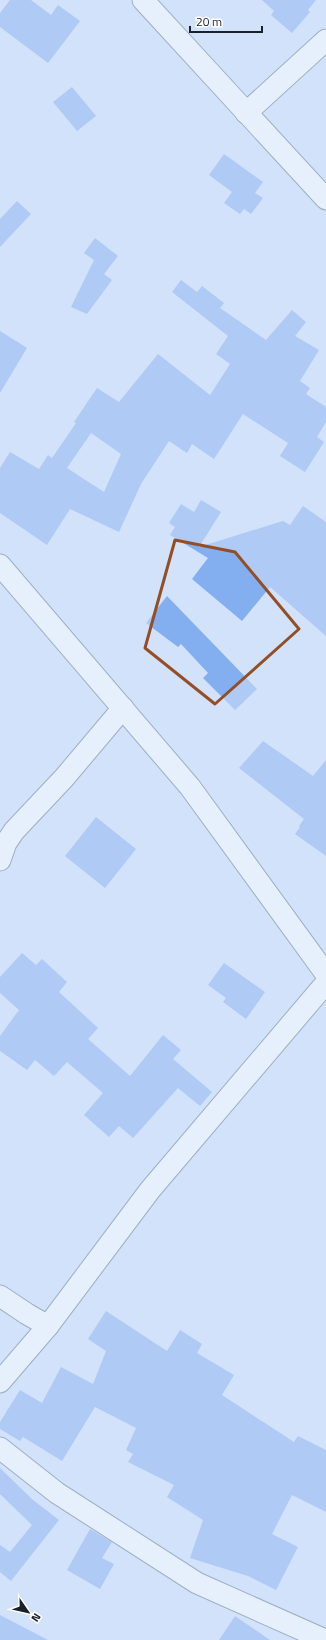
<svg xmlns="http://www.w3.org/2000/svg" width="326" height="1640" font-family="'Titillium Web',sans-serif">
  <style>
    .building { fill: #83aef0; fill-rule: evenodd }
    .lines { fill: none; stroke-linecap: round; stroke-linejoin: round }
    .street-casing { stroke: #616f85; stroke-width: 23 }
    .street { stroke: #fff; stroke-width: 21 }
    .marked { fill: none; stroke: #944e25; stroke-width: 3; stroke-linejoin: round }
  </style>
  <rect width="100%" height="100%" fill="#d2e2fa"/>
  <g class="building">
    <path d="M10 0H31L51 15 58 5 80 21 48 63 0 27V13Z"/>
    <path d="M262 0H316L308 10 310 12 292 33 271 15 274 11Z"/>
    <path d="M72 87 96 116 77 131 53 102Z"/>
    <path d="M224 154 263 182 255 193 263 198 251 214 244 209 240 214 224 203 232 192 209 175Z"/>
    <path d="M17 201 31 214 0 247V219Z"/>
    <path d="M95 238 118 256 104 274 112 280 87 314 71 307 94 260 84 253Z"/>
    <path d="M181 280 197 292 202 286 224 303 220 308 266 340 292 310 306 322 295 336 319 350 300 381 310 388 306 394 326 407V422L317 437 324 442 305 472 280 456 288 443 243 414 214 459 192 444 187 453 169 441 141 484 119 532 70 509 47 545 0 513V468L10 452 39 469 48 455 52 458 76 423 74 422 97 388 119 402 158 354 210 395 230 364 216 354 228 336 172 292ZM91 433 121 454 104 492 67 468Z"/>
    <path d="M0 331 27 348 0 393Z"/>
    <path d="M201 500 221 512 199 547 283 521 290 525 303 506 326 522V636L270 587 242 621 192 579 208 558 170 535 175 527 169 523 181 504 194 512Z"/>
    <path d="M167 596 257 689 235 710 203 678 208 673 181 644 178 647 146 623Z"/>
    <path d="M263 741 313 776 326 760V856L295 834 300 827 299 826 304 819 239 768Z"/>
    <path d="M96 817 136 849 105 888 65 856Z"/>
    <path d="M22 953 36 965 42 959 67 982 59 992 98 1028 88 1039 130 1076 163 1035 181 1050 173 1059 212 1092 200 1106 178 1088 133 1138 119 1126 109 1137 84 1115 103 1093 67 1062 54 1076 35 1060 27 1070 0 1051V1036L19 1010 0 993V977Z"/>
    <path d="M224 963 265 992 246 1019 223 1002 226 998 208 985Z"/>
    <path d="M106 1311 167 1351 180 1330 202 1344 197 1353 234 1375 222 1395 294 1442 298 1436 326 1450V1512L292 1495 272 1534 298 1547 276 1590 248 1576 190 1558 203 1520 167 1497 174 1485 128 1462 133 1454 126 1450 136 1428 95 1407 62 1461 23 1437 20 1441 0 1429V1422L20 1390 42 1403 61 1367 93 1384 106 1351 88 1339Z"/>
    <path d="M0 1468 33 1500 59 1520 11 1581 0 1572V1545L10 1552 32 1525 0 1494Z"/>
    <path d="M90 1529 112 1542 102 1558 114 1564 100 1589 67 1570Z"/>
    <path d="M0 1615 48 1640H0Z"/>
    <path d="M235 1616 270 1640H219Z"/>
  </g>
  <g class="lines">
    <defs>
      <g id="street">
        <path d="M143 0 326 199"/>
        <path d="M246 113 326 40"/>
        <path d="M0 565 190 787 326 974"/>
        <path d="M0 860 6 843 14 831 64 778 123 708"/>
        <path d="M0 1296 27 1314 48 1326"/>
        <path d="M0 1382 48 1326 150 1190 326 983"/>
        <path d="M0 1448 57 1493 197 1583 325 1640"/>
      </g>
    </defs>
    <use href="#street" class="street-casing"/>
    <use href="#street" class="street"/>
  </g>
  <path d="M0 0H326V1640H0ZM175 540 235 552 299 629 215 704 145 648Z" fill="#d2e2fa" fill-opacity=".55" fill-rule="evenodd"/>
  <path class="marked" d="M175 540 235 552 299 629 215 704 145 648Z"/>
  <g transform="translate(28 1612) rotate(124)" stroke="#ffffff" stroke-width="3" paint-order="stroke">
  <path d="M0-3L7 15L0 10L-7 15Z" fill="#1a2028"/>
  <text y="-6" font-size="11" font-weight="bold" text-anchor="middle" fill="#1a2028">N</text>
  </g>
  <path d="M190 26v6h72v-6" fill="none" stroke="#1a2028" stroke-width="2"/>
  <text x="196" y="26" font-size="12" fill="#1a2028" stroke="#ffffff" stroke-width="3" paint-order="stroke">20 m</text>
</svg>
